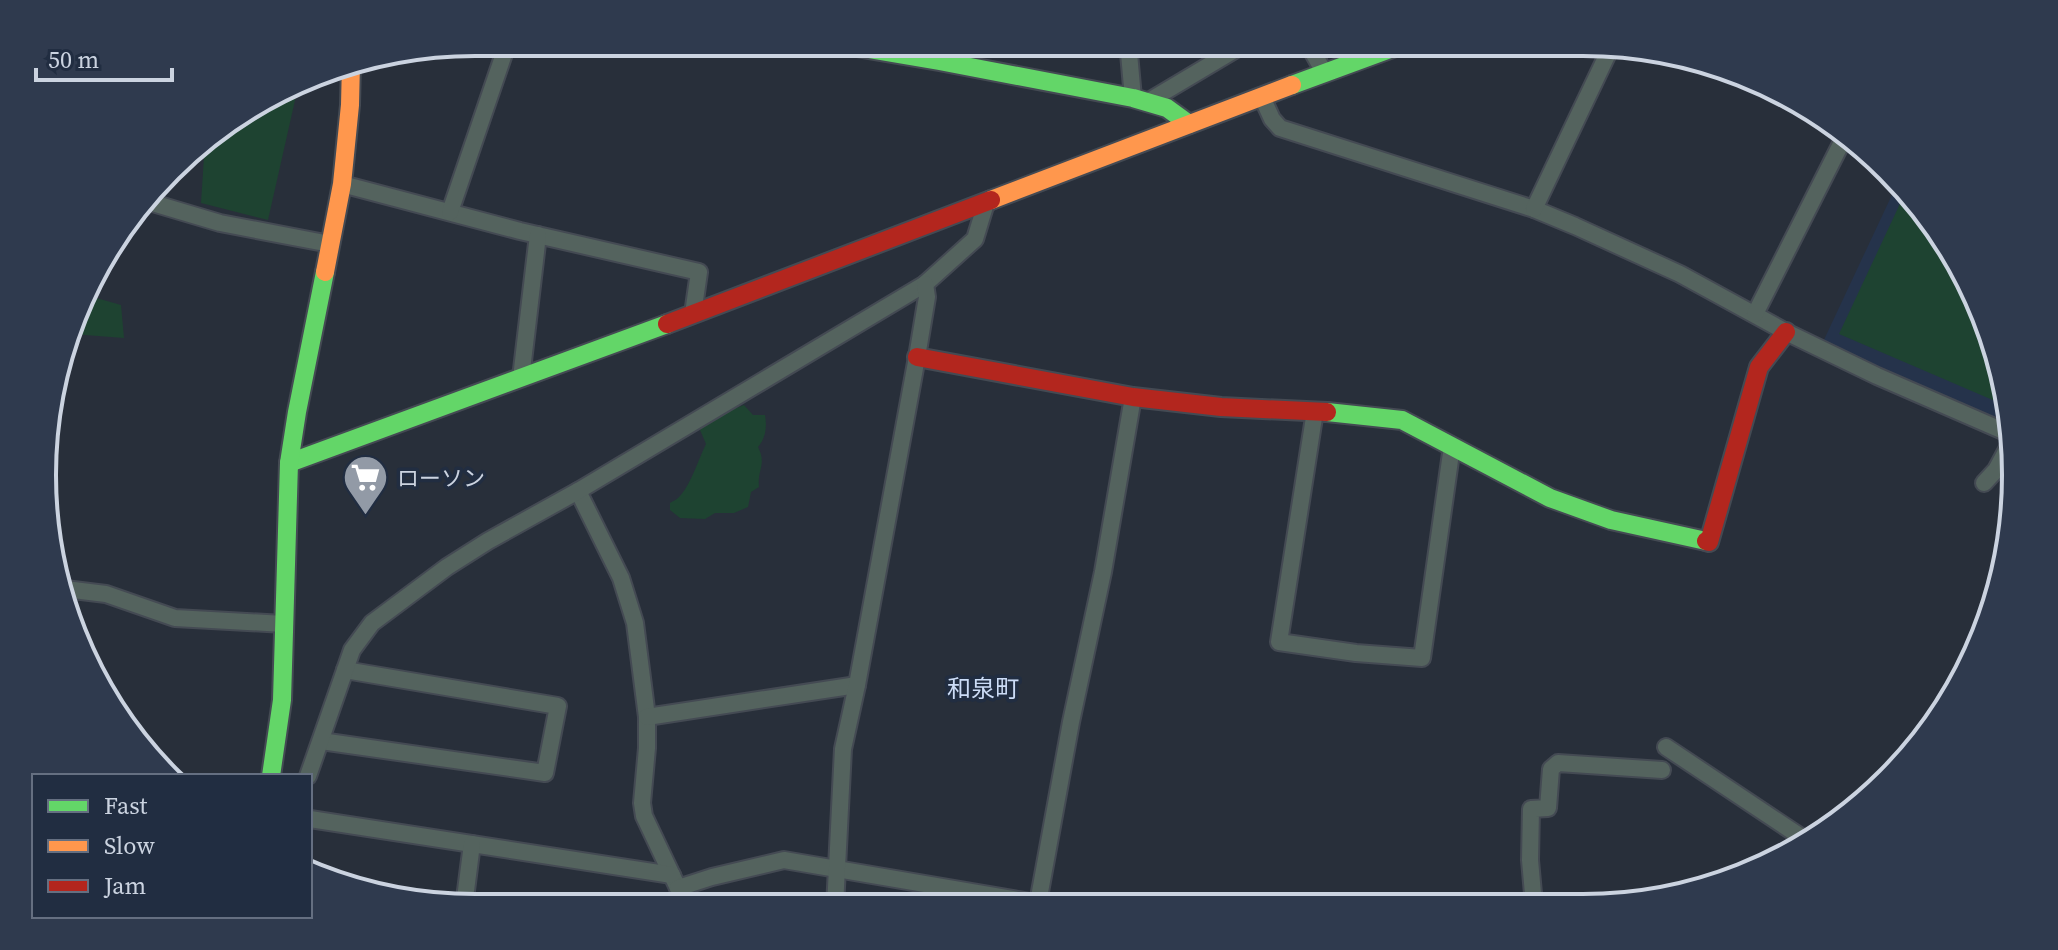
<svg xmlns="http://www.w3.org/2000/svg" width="2058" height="950" font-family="'Source Serif 4','Noto Sans JP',serif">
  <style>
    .built { fill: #25334b }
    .green { fill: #1e4331 }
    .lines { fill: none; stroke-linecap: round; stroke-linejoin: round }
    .street-casing { stroke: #444a53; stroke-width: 20 }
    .fast-casing { stroke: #444a53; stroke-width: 22 }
    .slow-casing { stroke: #444a53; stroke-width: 22 }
    .jam-casing { stroke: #444a53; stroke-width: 22 }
    .street { stroke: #54635e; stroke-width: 16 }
    .fast { stroke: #63d668; stroke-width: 18 }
    .slow { stroke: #ff974d; stroke-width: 18 }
    .jam { stroke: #b3261e; stroke-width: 18 }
    .labels { text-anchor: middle; stroke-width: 7; stroke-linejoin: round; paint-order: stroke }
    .poi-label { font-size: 22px; fill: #cbd3e0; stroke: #212d41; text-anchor: start }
    .neighbourhood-label { font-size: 24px; fill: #ccdcf6; stroke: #212d41 }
    .rim { fill: none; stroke: #cbd3e0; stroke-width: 4 }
  </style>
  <rect width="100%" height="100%" fill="#282f3a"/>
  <path class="built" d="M1898 182 1983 309 2006 426 1822 344Z"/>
  <g class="green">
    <path d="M298 87 268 220 201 203 205 141Z"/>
    <path d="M1905 193 1983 309 2002 404 1839 334Z"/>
    <path d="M86 295 121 305 124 338 72 334Z"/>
    <path d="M744 405 753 415H765C767 426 766 438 758 447 767 464 757 470 759 487L751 492 748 507 734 513H715L705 519 680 518 670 510V503C673 501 678 499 680 496 692 482 698 460 706 444L700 430 709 419Z"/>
  </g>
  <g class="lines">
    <defs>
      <g id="street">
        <path d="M1128 42 1133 98"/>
        <path d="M1307 42 1324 72"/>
        <path d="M1262 97 1272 119 1280 128 1534 209 1575 226 1680 274 1786 332 1877 376 2008 433"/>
        <path d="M1149 101 1248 42"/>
        <path d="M342 184 520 231 699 272 693 314"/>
        <path d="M155 191 156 204 220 223 330 244"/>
        <path d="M1534 209 1611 47"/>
        <path d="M450 212 508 42"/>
        <path d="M1755 314 1844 138"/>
        <path d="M521 378 538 235"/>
        <path d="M1315 411 1279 642 1356 653 1422 658 1452 446"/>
        <path d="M1984 483 1996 470 2010 444"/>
        <path d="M578 491 621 578 635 623 647 717V748L642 803 644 816 678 888 683 907"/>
        <path d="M65 589 106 594 175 618 284 624"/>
        <path d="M647 717 857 685"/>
        <path d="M321 741 545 773 558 706 345 670"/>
        <path d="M1666 747 1807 841"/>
        <path d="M308 776 352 650 372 623 447 567 488 541 578 491 925 284 975 239 986 203"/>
        <path d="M310 819 672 875"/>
        <path d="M678 888 712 877 784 860 1054 906"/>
        <path d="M1038 903 1071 722 1103 572 1133 397"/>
        <path d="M1534 905 1530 860 1531 809 1548 808 1551 769 1558 763 1662 770"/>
        <path d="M464 906 472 844"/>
        <path d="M835 907 843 749 857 685 917 357 927 297 925 284"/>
      </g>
      <g id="fast">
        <path d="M827 42 939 61 1133 98 1167 108 1189 124"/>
        <path d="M1292 85 1409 42"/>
        <path d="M1327 412 1402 420 1550 498 1611 520 1706 541"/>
        <path d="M289 463 667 324"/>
        <path d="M271 776 282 700 289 463 297 412 325 272"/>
      </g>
      <g id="slow">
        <path d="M991 200 1292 85"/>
        <path d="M325 272 342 184 350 105 351 63"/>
      </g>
      <g id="jam">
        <path d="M667 324 991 200"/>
        <path d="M917 357 1133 397 1221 407 1327 412"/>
        <path d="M1706 541 1709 542 1759 367 1786 332"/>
      </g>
    </defs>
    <use href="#street" class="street-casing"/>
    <use href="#fast" class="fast-casing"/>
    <use href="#slow" class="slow-casing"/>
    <use href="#jam" class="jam-casing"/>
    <use href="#street" class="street"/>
    <use href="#fast" class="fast"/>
    <use href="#slow" class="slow"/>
    <use href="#jam" class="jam"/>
  </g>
  <defs>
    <symbol id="supermarket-pin" viewBox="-11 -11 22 30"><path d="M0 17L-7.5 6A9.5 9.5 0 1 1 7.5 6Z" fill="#929aa6" stroke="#212d41"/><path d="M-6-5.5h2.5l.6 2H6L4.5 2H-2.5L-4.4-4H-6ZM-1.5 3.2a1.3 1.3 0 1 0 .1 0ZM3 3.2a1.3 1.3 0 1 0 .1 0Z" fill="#fff"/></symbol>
  </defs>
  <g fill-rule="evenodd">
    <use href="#supermarket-pin" x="340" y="452" width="51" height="69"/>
  </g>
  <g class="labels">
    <g class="poi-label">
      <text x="397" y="486">ローソン</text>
    </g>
    <g class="neighbourhood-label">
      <text x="983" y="697">和泉町</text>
    </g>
  </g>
  <path d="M0 0H2058V950H0ZM475 56H1583A419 419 0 0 1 2002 475V475A419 419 0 0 1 1583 894H475A419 419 0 0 1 56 475V475A419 419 0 0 1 475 56Z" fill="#2f3a4e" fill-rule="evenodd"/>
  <path class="rim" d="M475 56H1583A419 419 0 0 1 2002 475V475A419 419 0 0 1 1583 894H475A419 419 0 0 1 56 475V475A419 419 0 0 1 475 56Z"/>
  <rect x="32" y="774" width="280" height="144" fill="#212d41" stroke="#656f81" stroke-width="2"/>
  <rect x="48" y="800" width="40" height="12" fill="#63d668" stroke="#656f81" stroke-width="2"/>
  <text x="104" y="814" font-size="24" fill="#cbd3e0">Fast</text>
  <rect x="48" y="840" width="40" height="12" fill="#ff974d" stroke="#656f81" stroke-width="2"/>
  <text x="104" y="854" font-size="24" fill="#cbd3e0">Slow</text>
  <rect x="48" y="880" width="40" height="12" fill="#b3261e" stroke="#656f81" stroke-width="2"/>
  <text x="104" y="894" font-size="24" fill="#cbd3e0">Jam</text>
  <path d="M36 68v12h136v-12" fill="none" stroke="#cbd3e0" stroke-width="4"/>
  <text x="48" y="68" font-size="24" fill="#cbd3e0" stroke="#212d41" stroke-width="6" paint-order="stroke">50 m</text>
</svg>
